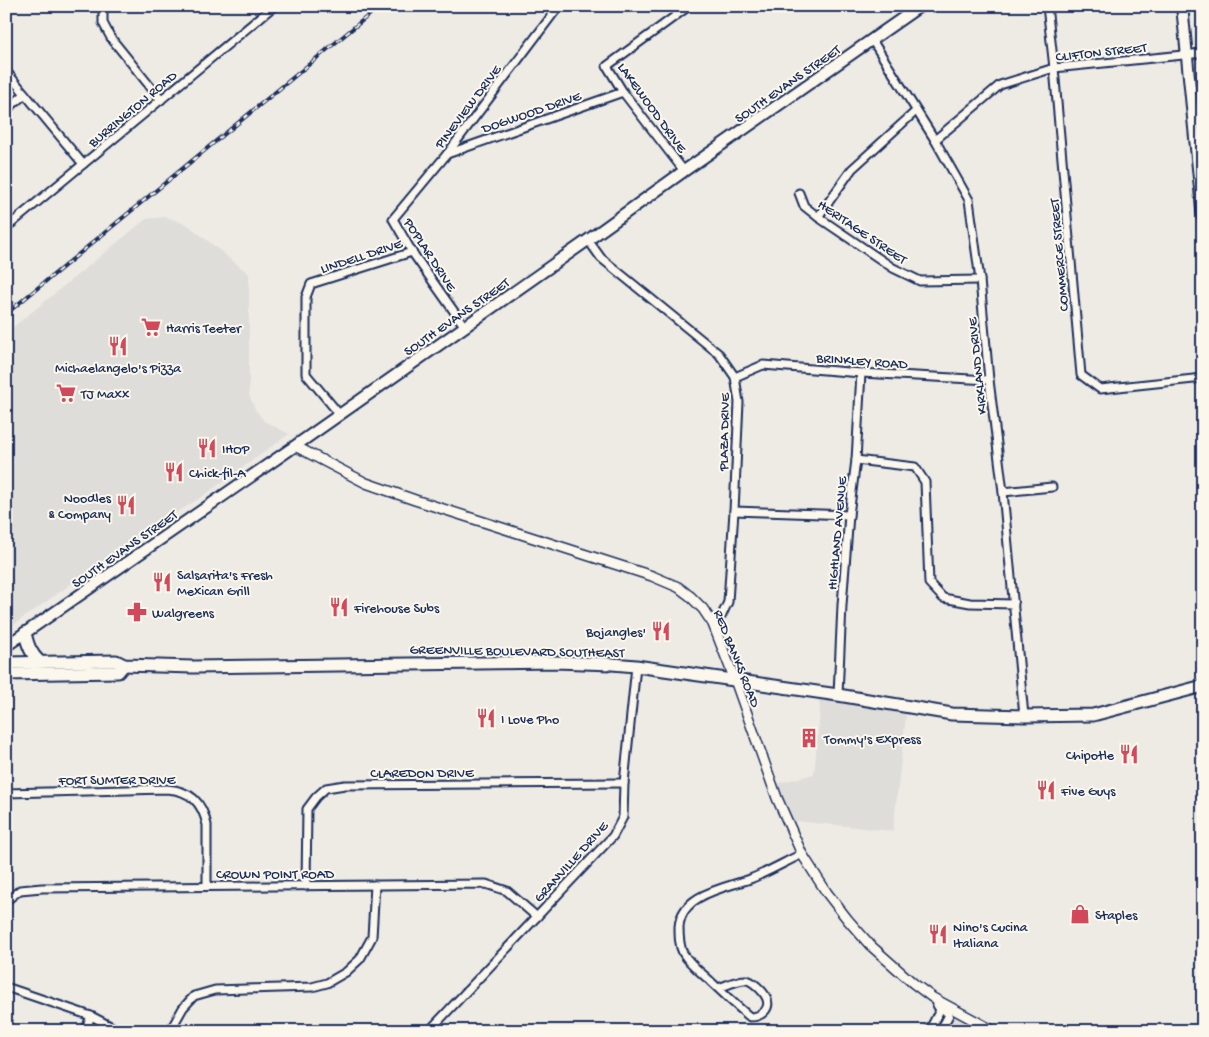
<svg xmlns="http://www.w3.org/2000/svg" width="1209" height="1037" font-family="'Gochi Hand',sans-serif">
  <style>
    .built { fill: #deddda }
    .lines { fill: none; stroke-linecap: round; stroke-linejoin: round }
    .minor-casing { stroke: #1b2f5e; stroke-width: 11 }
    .tertiary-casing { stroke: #1b2f5e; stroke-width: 12 }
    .secondary-casing { stroke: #1b2f5e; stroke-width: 14 }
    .trunk-casing { stroke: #1b2f5e; stroke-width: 15 }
    .minor { stroke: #fbf7ec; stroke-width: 7 }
    .tertiary { stroke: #fbf7ec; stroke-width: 9 }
    .secondary { stroke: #fbf7ec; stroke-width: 10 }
    .trunk { stroke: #fbf7ec; stroke-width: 11 }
    .rail-casing { stroke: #1b2f5e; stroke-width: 4 }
    .rail { stroke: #fbf7ec; stroke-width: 2; stroke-dasharray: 5.5; stroke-linecap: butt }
    .labels { text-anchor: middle; stroke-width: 4; stroke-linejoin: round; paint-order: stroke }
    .street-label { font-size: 14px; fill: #1b2f5e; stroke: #fbf7ec }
    .poi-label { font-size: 14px; fill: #1b2f5e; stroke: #fbf7ec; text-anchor: start }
  </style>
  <rect width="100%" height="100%" fill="#eeebe4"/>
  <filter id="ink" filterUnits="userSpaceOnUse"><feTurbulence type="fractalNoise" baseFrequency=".02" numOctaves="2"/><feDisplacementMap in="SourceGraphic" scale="10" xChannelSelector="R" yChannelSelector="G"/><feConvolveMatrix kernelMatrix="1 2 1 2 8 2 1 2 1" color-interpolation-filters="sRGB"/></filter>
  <g filter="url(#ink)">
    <g class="built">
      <path d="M166 217 188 225 249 274V395L255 409 264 421 289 434 206 494 186 507 159 522 6 630V333L146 219Z"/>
      <path d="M820 692 907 706 893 831 796 821 788 824 772 785 814 774 820 712 819 702Z"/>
      <path d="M952 1009 994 1031H940Z"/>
    </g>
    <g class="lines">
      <defs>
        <g id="minor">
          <path d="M103 6V23L111 38 161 100"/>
          <path d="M1047 6 1054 68 1081 375 1100 389 1203 378"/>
          <path d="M872 40 935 140 969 200 980 280 989 380 1003 492 1024 716"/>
          <path d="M6 71 83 164"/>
          <path d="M6 110 25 94"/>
          <path d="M935 140 1000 85 1054 68 1203 53"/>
          <path d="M447 154 623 92"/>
          <path d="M684 171 623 92 607 66 689 6"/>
          <path d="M799 193 804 206 818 217 893 268 920 281 980 280"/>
          <path d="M818 217 852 169 916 111"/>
          <path d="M6 228 274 6"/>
          <path d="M588 240 601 258 719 354 735 377 739 402 734 511 728 602 722 615 713 624"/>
          <path d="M465 327 412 252 393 219 447 154 559 6"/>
          <path d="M735 377 763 365 861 373 989 380"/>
          <path d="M340 415 306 374V297L311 284 412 252"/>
          <path d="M856 460 915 467 925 482 929 583 943 598 970 603 1014 604"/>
          <path d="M1003 492 1052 487"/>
          <path d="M734 511 849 515"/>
          <path d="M838 695 842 605 849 515 856 460 861 373"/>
          <path d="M6 793 167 789C191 791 202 802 207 825V886"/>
          <path d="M306 886 307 809 316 797 326 788 345 785 624 783"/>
          <path d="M6 901 20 890 42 888 486 884 507 891 537 917"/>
          <path d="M6 987 91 1016 120 1031"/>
          <path d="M718 988C725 986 737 980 745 980 751 979 763 991 766 997 772 1009 761 1017 750 1017 735 1005 721 991 707 978 699 971 689 963 683 953 679 945 679 936 679 927 681 894 725 888 750 879 768 872 785 862 802 854"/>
          <path d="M936 1001 949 1015 940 1031"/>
          <path d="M85 1031 91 1016"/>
          <path d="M170 1031 183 1008 194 996 215 990 312 987 327 983 346 972 360 959 372 937 375 885"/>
          <path d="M429 1031 613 836 623 817 624 783 636 666"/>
          <path d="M929 1031 940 1010 937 1005"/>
        </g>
        <path id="tertiary" d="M295 446 366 483 415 500 652 576 678 587 690 596 703 609 713 624 735 680 777 798 802 854 827 893 848 920 870 945 913 983 933 998 994 1031"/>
        <g id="secondary">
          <path d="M1182 6 1203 219"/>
          <path d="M6 646 295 446 588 240 684 171 920 6"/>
        </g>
        <g id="trunk">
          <path d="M25 633C28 646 31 654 40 662"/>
          <path d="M6 663 116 661 124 665 193 667 555 662 612 664 636 666 838 695 952 714 1024 716 1093 715 1203 686"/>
          <path d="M6 674 118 672 124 665"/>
        </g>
      </defs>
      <use href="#minor" class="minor-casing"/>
      <use href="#tertiary" class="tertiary-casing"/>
      <use href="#secondary" class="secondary-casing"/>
      <use href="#trunk" class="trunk-casing"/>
      <use href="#minor" class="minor"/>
      <use href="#tertiary" class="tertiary"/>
      <use href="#secondary" class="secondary"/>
      <use href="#trunk" class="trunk"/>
      <defs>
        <path id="rail" d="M6 314 380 6"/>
      </defs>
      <use href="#rail" class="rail-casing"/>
      <use href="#rail" class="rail"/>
    </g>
  </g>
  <defs>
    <symbol id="supermarket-bare" viewBox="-9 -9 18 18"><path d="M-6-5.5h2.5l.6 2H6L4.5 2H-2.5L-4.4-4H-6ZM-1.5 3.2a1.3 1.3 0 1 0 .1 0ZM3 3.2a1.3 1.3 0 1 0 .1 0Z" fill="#d1495b" stroke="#fbf7ec" stroke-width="2.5" paint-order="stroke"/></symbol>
    <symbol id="restaurant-bare" viewBox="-9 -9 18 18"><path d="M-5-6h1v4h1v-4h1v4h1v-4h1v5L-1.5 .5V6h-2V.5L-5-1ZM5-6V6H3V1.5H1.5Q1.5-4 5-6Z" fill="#d1495b" stroke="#fbf7ec" stroke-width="2.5" paint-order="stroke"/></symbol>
    <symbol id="pharmacy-bare" viewBox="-9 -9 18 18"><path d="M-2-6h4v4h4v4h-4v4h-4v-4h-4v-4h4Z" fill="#d1495b" stroke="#fbf7ec" stroke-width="2.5" paint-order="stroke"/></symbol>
    <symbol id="building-bare" viewBox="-9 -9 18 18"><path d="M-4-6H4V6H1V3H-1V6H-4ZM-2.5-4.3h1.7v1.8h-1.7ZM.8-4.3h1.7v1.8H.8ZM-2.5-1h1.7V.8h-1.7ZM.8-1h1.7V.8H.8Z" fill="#d1495b" stroke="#fbf7ec" stroke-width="2.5" paint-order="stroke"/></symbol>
    <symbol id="shop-bare" viewBox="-9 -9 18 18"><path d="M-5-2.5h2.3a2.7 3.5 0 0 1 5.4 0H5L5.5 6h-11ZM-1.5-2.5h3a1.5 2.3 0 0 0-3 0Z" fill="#d1495b" stroke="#fbf7ec" stroke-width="2.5" paint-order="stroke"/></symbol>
  </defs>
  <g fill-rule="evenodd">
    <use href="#supermarket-bare" x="137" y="313" width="28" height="28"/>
    <use href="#restaurant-bare" x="104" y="332" width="28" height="28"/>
    <use href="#supermarket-bare" x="52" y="379" width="28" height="28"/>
    <use href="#restaurant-bare" x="193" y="434" width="28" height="28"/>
    <use href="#restaurant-bare" x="160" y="458" width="28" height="28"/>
    <use href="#restaurant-bare" x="112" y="491" width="28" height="28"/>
    <use href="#restaurant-bare" x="148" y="568" width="28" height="28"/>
    <use href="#restaurant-bare" x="325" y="593" width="28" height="28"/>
    <use href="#pharmacy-bare" x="123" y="598" width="28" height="28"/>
    <use href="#restaurant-bare" x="647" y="617" width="28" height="28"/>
    <use href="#restaurant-bare" x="472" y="704" width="28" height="28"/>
    <use href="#building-bare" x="795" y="724" width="28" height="28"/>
    <use href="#restaurant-bare" x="1115" y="740" width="28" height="28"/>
    <use href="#restaurant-bare" x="1032" y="776" width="28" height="28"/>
    <use href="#shop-bare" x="1066" y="900" width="28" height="28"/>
    <use href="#restaurant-bare" x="924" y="920" width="28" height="28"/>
  </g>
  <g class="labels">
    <g class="street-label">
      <text transform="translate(1101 51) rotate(-6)" y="5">CLIFTON STREET</text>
      <text transform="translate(787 83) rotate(-35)" y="5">SOUTH EVANS STREET</text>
      <text transform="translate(467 106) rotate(-53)" y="5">PINEVIEW DRIVE</text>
      <text transform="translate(653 107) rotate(54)" y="5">LAKEWOOD DRIVE</text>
      <text transform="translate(132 108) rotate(-40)" y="5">BURRINGTON ROAD</text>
      <text transform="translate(531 111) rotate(-19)" y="5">DOGWOOD DRIVE</text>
      <text transform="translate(863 231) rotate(34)" y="5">HERITAGE STREET</text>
      <text transform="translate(431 254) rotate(57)" y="5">POPLAR DRIVE</text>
      <text transform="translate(361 255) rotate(-18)" y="5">LINDELL DRIVE</text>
      <text transform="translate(1058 255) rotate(-95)" y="5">COMMERCE STREET</text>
      <text transform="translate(456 316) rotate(-35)" y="5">SOUTH EVANS STREET</text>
      <text transform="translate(862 360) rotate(4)" y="5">BRINKLEY ROAD</text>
      <text transform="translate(976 366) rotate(-96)" y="5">KIRKLAND DRIVE</text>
      <text transform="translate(723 432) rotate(-89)" y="5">PLAZA DRIVE</text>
      <text transform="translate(836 533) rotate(-85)" y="5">HIGHLAND AVENUE</text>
      <text transform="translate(124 548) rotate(-35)" y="5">SOUTH EVANS STREET</text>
      <text transform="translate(517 650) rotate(1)" y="5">GREENVILLE BOULEVARD SOUTHEAST</text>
      <text transform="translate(738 658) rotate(68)" y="5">RED BANKS ROAD</text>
      <text x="422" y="777">CLAREDON DRIVE</text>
      <text x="117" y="784">FORT SUMTER DRIVE</text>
      <text transform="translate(570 861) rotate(-48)" y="5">GRANVILLE DRIVE</text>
      <text x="275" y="878">CROWN POINT ROAD</text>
    </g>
    <g class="poi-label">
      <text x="166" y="332">Harris Teeter</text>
      <text x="118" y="372" text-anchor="middle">Michaelangelo's Pizza</text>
      <text x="81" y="398">TJ Maxx</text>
      <text x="222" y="453">IHOP</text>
      <text x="189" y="477">Chick-fil-A</text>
      <text x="111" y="502" text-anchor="end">Noodles<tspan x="111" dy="16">&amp; Company</tspan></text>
      <text x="177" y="579">Salsarita's Fresh<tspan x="177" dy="16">Mexican Grill</tspan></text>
      <text x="354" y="612">Firehouse Subs</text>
      <text x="152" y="617">Walgreens</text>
      <text x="646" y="636" text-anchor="end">Bojangles'</text>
      <text x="501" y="723">I Love Pho</text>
      <text x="824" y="743">Tommy's Express</text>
      <text x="1114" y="759" text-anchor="end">Chipotle</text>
      <text x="1061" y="795">Five Guys</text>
      <text x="1095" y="919">Staples</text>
      <text x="953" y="931">Nino's Cucina<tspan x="953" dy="16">Italiana</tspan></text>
    </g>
  </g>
  <rect width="1209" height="1037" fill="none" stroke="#fbf7ec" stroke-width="25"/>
  <rect x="12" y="12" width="1184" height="1012" fill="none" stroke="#1b2f5e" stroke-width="2" filter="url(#ink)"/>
</svg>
